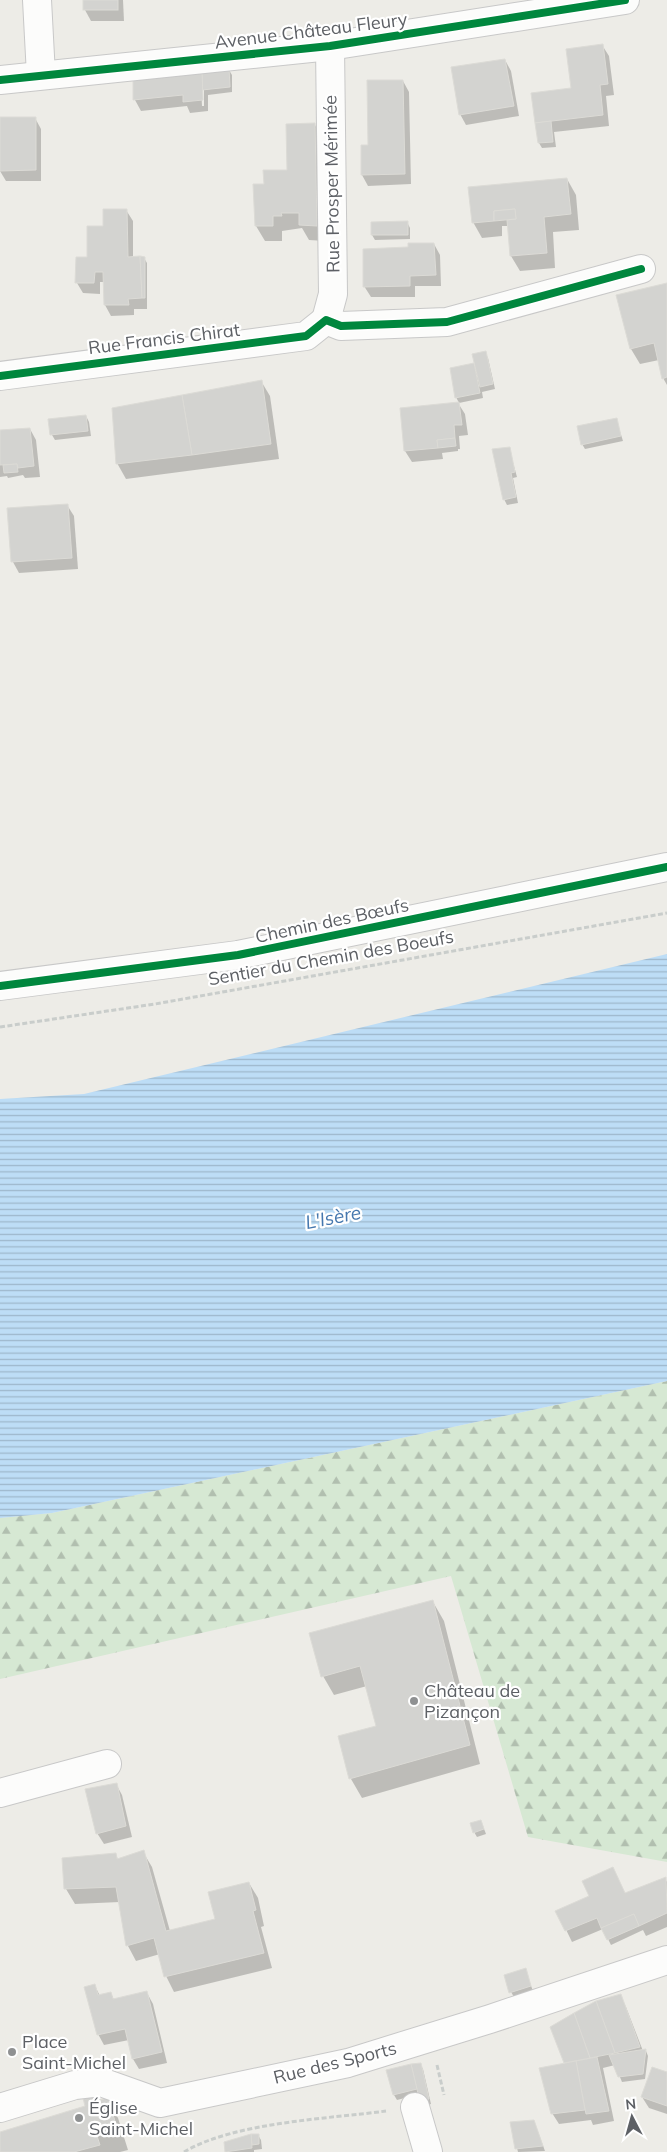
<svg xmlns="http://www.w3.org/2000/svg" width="667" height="2152" font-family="Mulish,sans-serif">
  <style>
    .forest { fill: url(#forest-firs) }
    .water { fill: url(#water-rules) }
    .shadow { fill: #0003; fill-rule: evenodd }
    .building { fill: #d3d3d0; stroke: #dcdbd6 }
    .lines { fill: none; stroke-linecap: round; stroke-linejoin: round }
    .minor-casing { stroke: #c8c8c8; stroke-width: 30 }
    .path { stroke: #c9cdcb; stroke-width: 3; stroke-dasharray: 5 2.5; stroke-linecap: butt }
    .minor { stroke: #fcfcfb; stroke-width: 28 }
    .cycleway-casing { stroke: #fff; stroke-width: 11 }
    .cycleway { stroke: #00873e; stroke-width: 8 }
    .poi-dot { fill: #8f9192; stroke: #fff; stroke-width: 2 }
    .labels { text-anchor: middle; stroke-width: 4.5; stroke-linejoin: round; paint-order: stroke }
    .street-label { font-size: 18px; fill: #5d6065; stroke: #fff }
    .poi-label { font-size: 18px; fill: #5d6065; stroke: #fff; text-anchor: start }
    .water-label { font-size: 19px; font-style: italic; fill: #4577ae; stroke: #fff }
  </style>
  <defs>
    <pattern id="forest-firs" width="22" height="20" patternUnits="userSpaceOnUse" patternTransform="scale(1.25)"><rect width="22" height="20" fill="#d6e8d3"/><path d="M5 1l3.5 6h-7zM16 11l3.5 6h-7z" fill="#b1bfaf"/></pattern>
    <pattern id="water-rules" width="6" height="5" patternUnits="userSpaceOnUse" patternTransform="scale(1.25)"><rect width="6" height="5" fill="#bdddf6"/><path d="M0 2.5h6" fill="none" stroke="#9db7cb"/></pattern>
  </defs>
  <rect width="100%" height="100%" fill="#edece7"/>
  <path class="forest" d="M667 1381V1862L528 1837 451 1576 0 1679V1518L52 1513Z"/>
  <path class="water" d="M667 954V1381L52 1513 0 1518V1099L84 1094Z"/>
  <g class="shadow">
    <path d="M84 0H123L124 21H91L85 10Z"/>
    <path d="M602 45 609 56 614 95 606 96 609 126 554 132 556 147 542 148 539 143 532 94 572 89Z"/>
    <path d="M505 60 511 71 519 116 466 125 460 114Z"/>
    <path d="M229 70 232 75V92L208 95V111L190 113 187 106 141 111 135 100 134 79ZM201 87 204 90V106H202Z"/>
    <path d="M403 81 409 92 411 184 368 186 362 175V146H370Z"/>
    <path d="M35 118 41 129V181H6L0 171V119Z"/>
    <path d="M315 125 323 140 325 241 309 240 302 228 282 231V241H265L256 226 265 185 288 171Z"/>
    <path d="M567 179 576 195 579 230 553 232 555 268 520 271 511 256 508 226H502V236L482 238 473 222Z"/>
    <path d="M126 210 133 221V258H144L147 263V309H134V315L111 316 105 305 104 282H100V294L83 293 77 283 105 227Z"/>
    <path d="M407 222 410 228V239L375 240 372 235Z"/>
    <path d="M434 244 440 255 441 286H415V297H371L364 286 409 249Z"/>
    <path d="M667 284V385L663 378 659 360 640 364 631 349Z"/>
    <path d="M485 353 488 358 495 389 482 392 483 398 459 403 456 397 451 369 476 364Z"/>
    <path d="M261 381 270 396 279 459 126 479 117 463Z"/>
    <path d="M458 403 465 414 468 435 459 436 460 449H458V451L442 453 443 459 412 462 405 451 402 409Z"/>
    <path d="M86 416 89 422 91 436 55 440 52 435 49 420Z"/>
    <path d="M616 419 623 441 585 449 582 444Z"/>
    <path d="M30 429 36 440 40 477 25 478 23 475 8 478 7 476 0 477V431Z"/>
    <path d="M509 448 517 477 513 478 518 503 507 505 504 499Z"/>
    <path d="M67 505 74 516 78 569 19 573 13 562 9 509Z"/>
    <path d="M433 1602 444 1621 480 1764 362 1798 351 1779 339 1737 378 1727 367 1686 334 1695 323 1676Z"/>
    <path d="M116 1784 122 1795 132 1837 104 1844 97 1833Z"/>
    <path d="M481 1821 486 1834 477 1837 474 1832Z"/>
    <path d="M143 1852 152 1867 170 1931 217 1920 249 1883 258 1898 264 1926 261 1927 272 1968 174 1992 166 1976 160 1954 136 1961 128 1946 120 1902 75 1904 66 1889 116 1854 118 1860Z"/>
    <path d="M613 1869 625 1894 665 1879 667 1882V1927L646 1936 643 1930 611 1945 603 1929 572 1942 557 1911 591 1897Z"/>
    <path d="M525 1970 533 1991 514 1997 511 1992Z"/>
    <path d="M95 1986 100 1996 111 1993 114 2000 147 1993 153 2004 167 2063 139 2069 133 2059 129 2040 104 2045 98 2034Z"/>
    <path d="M620 1996 626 2007 643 2051H646L648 2056 645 2079 622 2082 615 2065 603 2068 614 2121 593 2125 591 2120 559 2124 552 2113 566 2064 551 2027Z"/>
    <path d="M420 2064 423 2069 431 2104 424 2106 420 2094 397 2100 394 2095Z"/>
    <path d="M667 2073V2114L649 2108 642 2097Z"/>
    <path d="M96 2092 101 2101 107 2099 118 2118 128 2150 120 2152H0V2133L87 2107Z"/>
    <path d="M534 2121 545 2151 518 2152 511 2123Z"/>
    <path d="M258 2135 261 2140 262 2149 254 2150V2152H226L225 2143Z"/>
  </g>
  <g class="building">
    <rect x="83" y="0" width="35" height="10"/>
    <path d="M603 44 608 84 600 85 603 115 535 123 531 93 571 88 566 49Z"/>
    <path d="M505 59 514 106 459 115 451 67Z"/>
    <path d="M229 68 230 87 202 90V71Z"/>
    <path d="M202 71 203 100 183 102V95L133 100V78Z"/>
    <path d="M367 80H403L405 174 361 175V145H368Z"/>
    <path d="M0 117H36V170L0 171Z"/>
    <path d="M551 121 553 142 538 143 535 123Z"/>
    <path d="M315 123 317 226 299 225V213H281L282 216H273V226H255L253 184H264L263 170H287L286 124Z"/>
    <path d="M567 178 571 214 544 217 547 253 510 256 507 220 516 219 515 209 494 211V221L472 223 468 187Z"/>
    <path d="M103 209H127L128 257 140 256 142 298 128 299 129 305H104L103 272H95L94 283H75L76 257H87V226H103Z"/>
    <path d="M515 209 516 219 494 221V211Z"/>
    <path d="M408 221V235H371V222Z"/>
    <path d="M408 243H434L436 275 410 276V286L363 287V249L408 247Z"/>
    <path d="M140 256 145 257V298H142Z"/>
    <path d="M667 283V377L662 379 654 343 630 349 616 295Z"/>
    <path d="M486 351 493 384 480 387 472 354Z"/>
    <path d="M474 363 480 393 455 398 450 368Z"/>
    <path d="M262 380 271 444 192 455 182 395Z"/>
    <path d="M182 395 192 455 116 464 112 408Z"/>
    <path d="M459 402 462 425H454L455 438 437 440 438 448 404 451 400 408Z"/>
    <path d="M86 415 88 431 50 435 48 419Z"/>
    <path d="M617 418 621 436 581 445 577 426Z"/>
    <path d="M30 428 34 466 18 468 17 464 0 465V430Z"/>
    <path d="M455 438 456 446 438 448 437 440Z"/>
    <path d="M510 447 515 472 511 473 516 497 503 500 492 449Z"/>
    <path d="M17 464 18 472 4 473 3 465Z"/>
    <path d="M68 504 72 558 11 562 7 508Z"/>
    <path d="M433 1600 470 1745 349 1779 338 1736 376 1726 360 1666 321 1677 309 1633Z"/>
    <path d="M117 1783 126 1826 96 1834 85 1789Z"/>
    <path d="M481 1820 484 1829 473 1833 470 1823Z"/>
    <path d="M144 1850 166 1931 215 1919 208 1892 249 1882 256 1910 253 1911 264 1953 164 1977 154 1938 126 1946 116 1887 64 1889 62 1858 116 1853 117 1859Z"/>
    <path d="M613 1867 625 1893 666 1877 667 1913 639 1926 634 1914 601 1928 597 1918 565 1931 555 1911 589 1896 582 1881Z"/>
    <path d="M634 1914 639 1926 607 1940 601 1928Z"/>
    <path d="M526 1968 531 1986 509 1993 504 1975Z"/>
    <path d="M95 1984 98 1995 111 1992 113 1999 147 1991 162 2052 132 2059 125 2029 97 2035 84 1987Z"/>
    <path d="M621 1994 640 2047 615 2053 596 2001Z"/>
    <path d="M596 2001 615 2053 590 2058 574 2013Z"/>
    <path d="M574 2013 590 2058 564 2063 550 2027Z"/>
    <path d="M646 2049 643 2074 618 2077 609 2055Z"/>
    <path d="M597 2057 609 2111 586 2114 576 2061Z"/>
    <path d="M576 2061 585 2110 551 2114 539 2068Z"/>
    <path d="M421 2063 429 2099 420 2102 411 2064Z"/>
    <path d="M411 2064 417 2089 393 2095 386 2070Z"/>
    <path d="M652 2067 667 2072V2106L641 2097Z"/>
    <path d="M97 2091 100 2100 108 2098 118 2131 97 2136 100 2145 74 2152H0V2132L85 2106 82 2094Z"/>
    <path d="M534 2120 543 2146 515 2149 510 2122Z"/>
    <path d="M251 2134H259V2144L252 2145Z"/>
    <path d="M251 2134 252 2148 225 2152 224 2142Z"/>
  </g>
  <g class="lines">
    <defs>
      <g id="minor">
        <path d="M37 0 41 75"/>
        <path d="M0 80 330 46 625 0"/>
        <path d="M326 320 341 326 447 322 641 269"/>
        <path d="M326 320 333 294 330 46"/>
        <path d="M0 376 306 336 326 320"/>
        <path d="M0 986 238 955 667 867"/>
        <path d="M0 1793 107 1764"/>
        <path d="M415 2107 428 2152"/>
        <path d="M0 2108 75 2085 101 2082 160 2103 348 2063 490 2019 667 1960"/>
      </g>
    </defs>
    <use href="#minor" class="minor-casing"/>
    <g class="path">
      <path d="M0 1027 155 1004 667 913"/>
      <path d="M437 2065 444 2095"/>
      <path d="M184 2152C235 2122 327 2119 386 2111"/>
    </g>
    <use href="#minor" class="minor"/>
    <defs>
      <g id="cycleway">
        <path d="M0 80 330 46 625 0"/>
        <path d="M0 376 306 336 326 320 341 326 447 322 641 269"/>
        <path d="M0 986 238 955 667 867"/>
      </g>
    </defs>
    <use href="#cycleway" class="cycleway-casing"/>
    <use href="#cycleway" class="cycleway"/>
  </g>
  <g class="poi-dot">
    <circle cx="414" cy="1701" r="5"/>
    <circle cx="12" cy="2052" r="5"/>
    <circle cx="79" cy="2118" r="5"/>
  </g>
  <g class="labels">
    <g class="street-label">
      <text transform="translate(311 31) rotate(-7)" y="6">Avenue Château Fleury</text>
      <text transform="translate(332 184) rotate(-91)" y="6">Rue Prosper Mérimée</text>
      <text transform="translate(164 339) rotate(-7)" y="6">Rue Francis Chirat</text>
      <text transform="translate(332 921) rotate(-12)" y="6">Chemin des Bœufs</text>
      <text transform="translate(331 958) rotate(-10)" y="6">Sentier du Chemin des Boeufs</text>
      <text transform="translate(335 2063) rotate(-14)" y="6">Rue des Sports</text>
    </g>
    <g class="poi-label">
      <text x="424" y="1697">Château de<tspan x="424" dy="21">Pizançon</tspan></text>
      <text x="22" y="2048">Place<tspan x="22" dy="21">Saint-Michel</tspan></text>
      <text x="89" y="2114">Église<tspan x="89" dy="21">Saint-Michel</tspan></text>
    </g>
    <g class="water-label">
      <text transform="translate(333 1217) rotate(-11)" y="7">L'Isère</text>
    </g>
  </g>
  <g transform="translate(632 2117) rotate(354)" stroke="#ffffff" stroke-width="4" paint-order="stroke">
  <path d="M0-4L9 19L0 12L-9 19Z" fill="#5d6065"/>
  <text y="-8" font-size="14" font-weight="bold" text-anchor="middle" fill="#5d6065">N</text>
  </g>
</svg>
